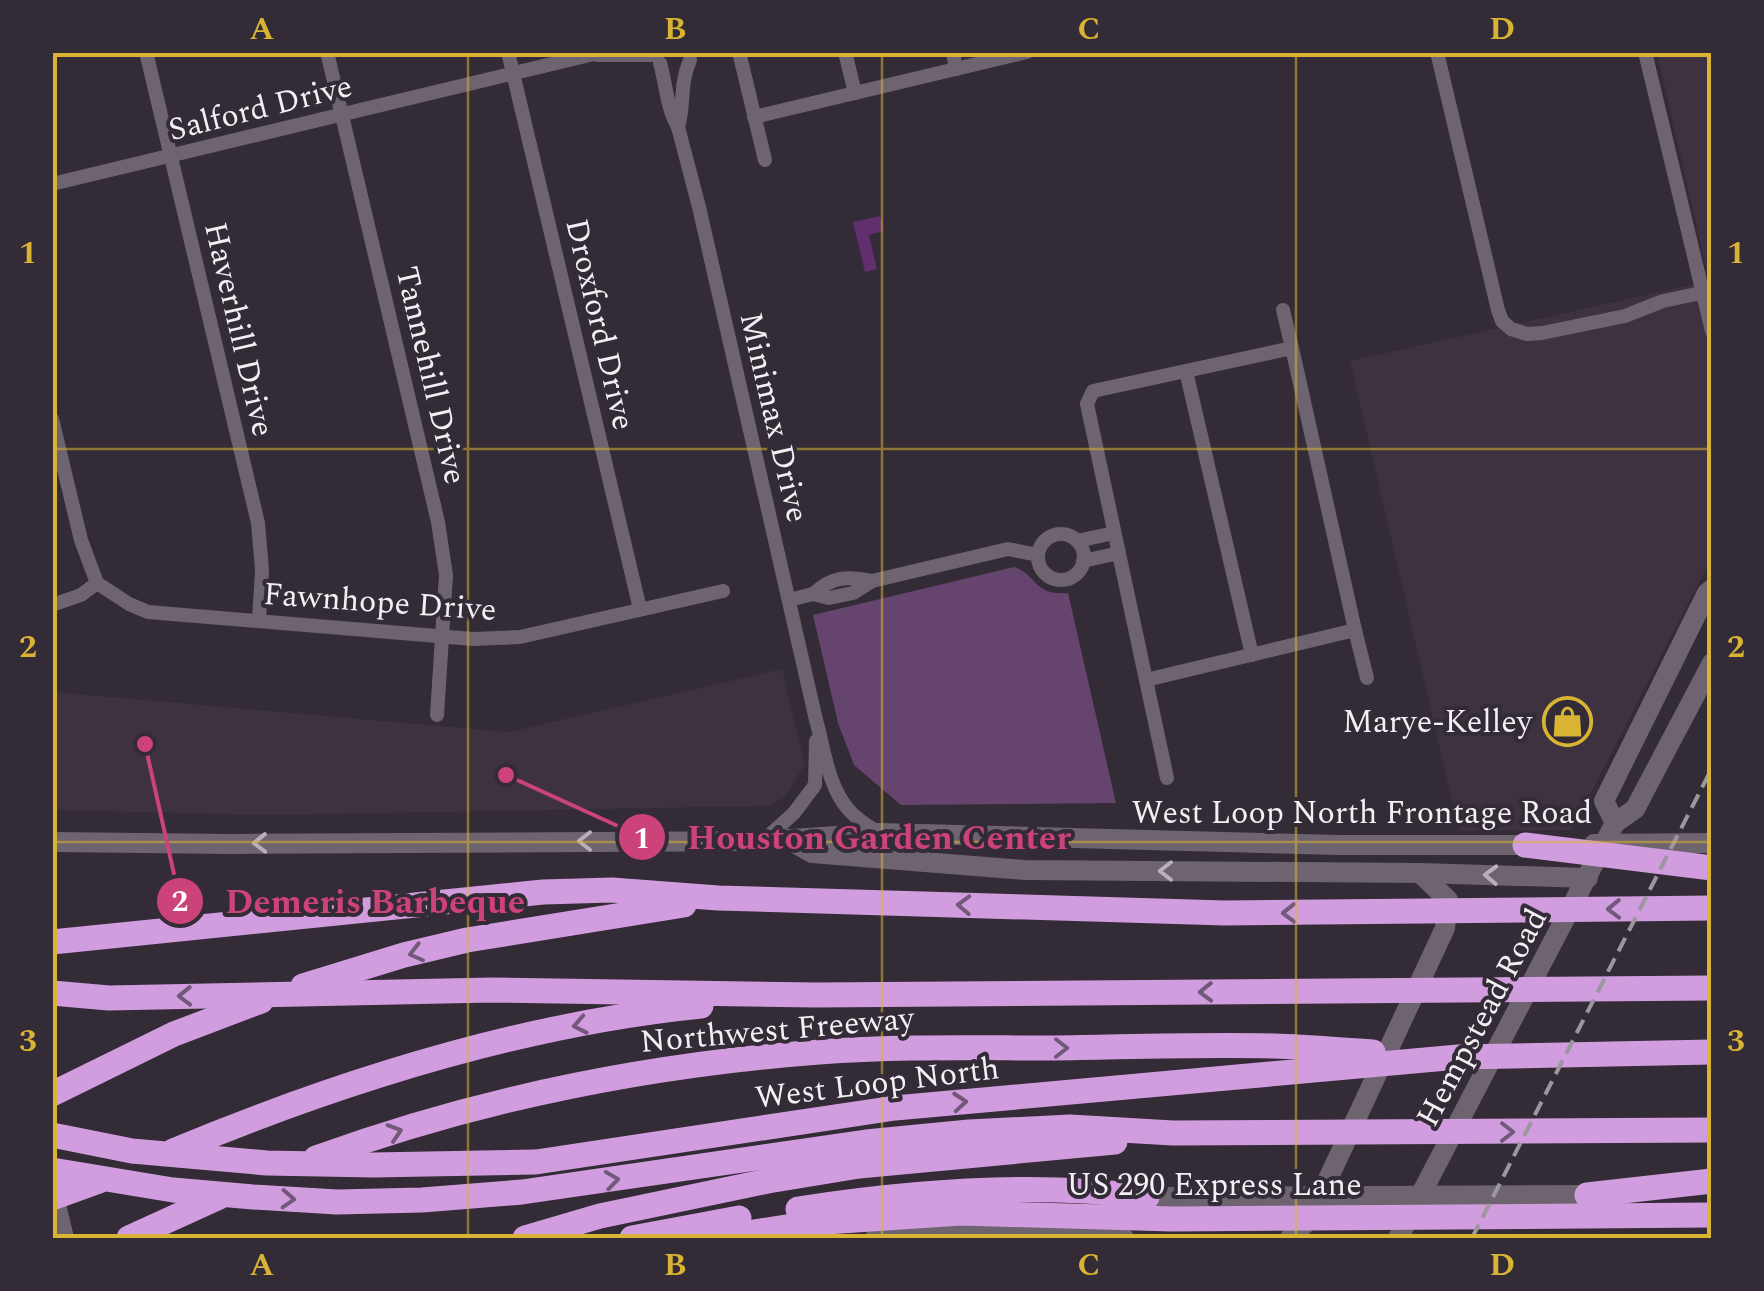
<svg xmlns="http://www.w3.org/2000/svg" width="1764" height="1291" font-family="Spectral,serif">
  <style>
    .built { fill: #3e3241 }
    .green { fill: #65446e }
    .water { fill: #612f6e }
    .lines { fill: none; stroke-linecap: round; stroke-linejoin: round }
    .minor { stroke: #6d6470; stroke-width: 14 }
    .secondary { stroke: #6d6470; stroke-width: 20 }
    .motorway { stroke: #d19ddf; stroke-width: 25 }
    .rail { stroke: #9c969e; stroke-width: 4; stroke-dasharray: 15 8; stroke-linecap: butt }
    .oneway { stroke: #b7b0b9 }
    .oneway2 { stroke: #725979 }
    .grid { fill: none; stroke: #d9b334; stroke-width: 2.5; stroke-opacity: 0.55 }
    .labels { text-anchor: middle; stroke-width: 8; stroke-linejoin: round; paint-order: stroke }
    .street-label { font-size: 32px; fill: #f4eff5; stroke: #332b35 }
    .poi-label { font-size: 32px; fill: #f4eff5; stroke: #332b35; text-anchor: end }
    .leader { fill: none; stroke: #cc437a; stroke-width: 4 }
    .callout-dot { fill: #cc437a; stroke: #332b35; stroke-width: 4 }
    .mark-label { font-size: 30px; text-anchor: middle; font-weight: bold; fill: #fff }
    .callout-label { font-size: 35px; text-anchor: middle; font-weight: bold; fill: #cc437a; stroke: #332b35; stroke-width: 8; stroke-linejoin: round; paint-order: stroke }
    .neatline { fill: none; stroke: #d9b334; stroke-width: 4 }
    .grid-label { font-size: 32px; text-anchor: middle; font-weight: bold; fill: #d9b334 }
  </style>
  <rect width="100%" height="100%" fill="#332b35"/>
  <g class="built">
    <path d="M1657 53H1711V559L1572 830 1459 831 1350 361 1709 281Z"/>
    <path d="M782 669 805 764 784 798 767 806 267 815 53 810V692L509 732Z"/>
  </g>
  <path class="green" d="M1014 567C1038 575 1033 596 1068 593L1116 803 901 805 854 765 838 723 813 615Z"/>
  <path class="water" d="M880 216 884 231 869 235 877 269 865 272 853 222Z"/>
  <g class="lines">
    <g class="minor">
      <path d="M146 52 258 523 262 570 259 620"/>
      <path d="M327 52 438 522 446 575 437 715"/>
      <path d="M508 52 640 609"/>
      <path d="M739 52 765 160"/>
      <path d="M845 52 855 93"/>
      <path d="M953 52 956 69"/>
      <path d="M1437 52 1498 310 1502 321 1511 329 1527 334 1542 333 1625 316 1663 301 1701 293"/>
      <path d="M1645 52 1712 331"/>
      <path d="M597 55H652"/>
      <path d="M660 63C666 84 667 109 678 127L699 207 816 720C824 748 828 786 848 809 856 819 868 826 879 833"/>
      <path d="M754 117 1027 52"/>
      <path d="M678 127C685 103 679 86 690 60"/>
      <path d="M52 184 602 52"/>
      <path d="M1283 310 1292 348"/>
      <path d="M1292 348 1355 630 1146 680 1087 404 1093 391Z"/>
      <path d="M1186 371 1252 655"/>
      <path d="M52 419 81 540 97 583"/>
      <circle cx="1061" cy="557" r="23"/>
      <path d="M1077 541 1114 533"/>
      <path d="M1083 561 1119 553"/>
      <path d="M97 583 129 604 148 612 473 639 520 637 723 591"/>
      <path d="M813 594C833 576 846 576 872 581"/>
      <path d="M789 600 813 594 829 598 853 593 872 581 1008 549 1038 555"/>
      <path d="M52 605 81 595 97 583"/>
      <path d="M1355 630 1367 678"/>
      <path d="M1146 680 1167 778"/>
      <path d="M763 841 794 813 815 785 816 741"/>
    </g>
    <g class="secondary">
      <path d="M1615 823 1604 801 1707 593 1712 589"/>
      <path d="M788 839 812 853 1025 870 1420 873 1588 878"/>
      <path d="M52 842 231 844 763 841 880 833 1339 845H1540"/>
      <path d="M1594 844 1712 843"/>
      <path d="M52 1188 64 1238"/>
      <path d="M1134 1199 1147 1197 1600 1195"/>
      <path d="M996 1232 1124 1238"/>
      <path d="M875 1238 964 1231 1012 1222"/>
      <path d="M1290 1238 1309 1220 1445 928 1448 900 1420 873"/>
      <path d="M1398 1238 1615 823 1635 809 1712 663"/>
    </g>
    <g class="motorway">
      <path d="M1525 845 1712 868"/>
      <path d="M52 942 543 892 612 890 718 898 1225 913 1712 908"/>
      <path d="M303 986 404 955 467 940 684 905"/>
      <path d="M52 993 109 998 492 990 816 995 1712 988"/>
      <path d="M52 1094 174 1034 261 1001"/>
      <path d="M52 1135 132 1151 267 1163 373 1165 536 1162 895 1108 1458 1057 1712 1052"/>
      <path d="M173 1151C339 1082 522 1024 701 1006"/>
      <path d="M316 1158C478 1099 647 1065 819 1052 897 1046 976 1048 1054 1048 1128 1047 1201 1044 1275 1046 1307 1047 1340 1050 1373 1052"/>
      <path d="M52 1170 173 1190 253 1197 337 1202 422 1200 522 1192 866 1142 969 1132 1070 1127 1173 1133 1712 1130"/>
      <path d="M1587 1195 1712 1181"/>
      <path d="M52 1198 99 1181"/>
      <path d="M798 1209C908 1192 1037 1182 1147 1197"/>
      <path d="M129 1238 219 1197"/>
      <path d="M525 1238 600 1216 768 1181 859 1166 1115 1142"/>
      <path d="M632 1238 739 1218"/>
      <path d="M717 1238 811 1223 961 1213 1172 1219 1712 1215"/>
    </g>
    <path class="rail" d="M1472 1238 1712 768"/>
  </g>
  <defs><path id="oneway-chevron" d="M-2-3.5L2.5 0L-2 3.5" fill="none" stroke-width="1.6" stroke-linecap="round" stroke-linejoin="round" transform="scale(2.5)"/></defs>
  <g class="oneway">
    <use href="#oneway-chevron" transform="translate(585 841) rotate(180)"/>
    <use href="#oneway-chevron" transform="translate(260 843) rotate(179)"/>
    <use href="#oneway-chevron" transform="translate(1166 871) rotate(-180)"/>
    <use href="#oneway-chevron" transform="translate(1491 875) rotate(-178)"/>
  </g>
  <g class="oneway2">
    <use href="#oneway-chevron" transform="translate(964 905) rotate(-178)"/>
    <use href="#oneway-chevron" transform="translate(1614 909) rotate(179)"/>
    <use href="#oneway-chevron" transform="translate(1289 913) rotate(179)"/>
    <use href="#oneway-chevron" transform="translate(416 953) rotate(166)"/>
    <use href="#oneway-chevron" transform="translate(1206 992) rotate(179)"/>
    <use href="#oneway-chevron" transform="translate(185 996) rotate(179)"/>
    <use href="#oneway-chevron" transform="translate(580 1025) rotate(169)"/>
    <use href="#oneway-chevron" transform="translate(1061 1048)"/>
    <use href="#oneway-chevron" transform="translate(960 1102) rotate(-5)"/>
    <use href="#oneway-chevron" transform="translate(395 1132) rotate(-18)"/>
    <use href="#oneway-chevron" transform="translate(1507 1132)"/>
    <use href="#oneway-chevron" transform="translate(612 1180) rotate(-8)"/>
    <use href="#oneway-chevron" transform="translate(288 1199) rotate(3)"/>
  </g>
  <path class="grid" d="M468 52V1238M882 52V1238M1296 52V1238M52 449H1712M52 842H1712"/>
  <defs>
    <symbol id="shop-ring" viewBox="-11 -11 22 22"><circle r="9.5" fill="#332b35" stroke="#d9b334" stroke-width="1.5"/><path d="M-5-2.5h2.3a2.7 3.5 0 0 1 5.4 0H5L5.5 6h-11ZM-1.5-2.5h3a1.5 2.3 0 0 0-3 0Z" fill="#d9b334"/></symbol>
  </defs>
  <g fill-rule="evenodd">
    <use href="#shop-ring" x="1540" y="694" width="55" height="55"/>
  </g>
  <g class="labels">
    <g class="street-label">
      <text transform="translate(260 107) rotate(-14)" y="11">Salford Drive</text>
      <text transform="translate(601 324) rotate(77)" y="11">Droxford Drive</text>
      <text transform="translate(240 329) rotate(77)" y="11">Haverhill Drive</text>
      <text transform="translate(432 375) rotate(77)" y="11">Tannehill Drive</text>
      <text transform="translate(775 417) rotate(77)" y="11">Minimax Drive</text>
      <text transform="translate(380 601) rotate(4)" y="11">Fawnhope Drive</text>
      <text x="1362" y="823">West Loop North Frontage Road</text>
      <text transform="translate(1481 1017) rotate(-62)" y="11">Hempstead Road</text>
      <text transform="translate(777 1029) rotate(-5)" y="11">Northwest Freeway</text>
      <text transform="translate(877 1082) rotate(-7)" y="11">West Loop North</text>
      <text x="1214" y="1195">US 290 Express Lane</text>
    </g>
    <g class="poi-label">
      <text x="1532" y="732">Marye-Kelley</text>
    </g>
  </g>
  <path class="leader" d="M506 775L642 837M145 744L180 901"/>
  <g class="callout-dot">
    <circle cx="506" cy="775" r="10"/>
    <circle cx="145" cy="744" r="10"/>
    <circle cx="642" cy="837" r="25"/>
    <circle cx="180" cy="901" r="25"/>
  </g>
  <g class="mark-label">
    <text x="642" y="848">1</text>
    <text x="180" y="911">2</text>
  </g>
  <g class="callout-label">
    <text x="879" y="849">Houston Garden Center</text>
    <text x="375" y="913">Demeris Barbeque</text>
  </g>
  <rect width="1764" height="1291" fill="none" stroke="#332b35" stroke-width="110"/>
  <rect x="55" y="55" width="1654" height="1181" class="neatline"/>
  <g class="grid-label">
    <text x="262" y="39">A</text>
    <text x="675" y="39">B</text>
    <text x="1089" y="39">C</text>
    <text x="1502" y="39">D</text>
    <text x="28" y="263">1</text>
    <text x="1736" y="263">1</text>
    <text x="28" y="657">2</text>
    <text x="1736" y="657">2</text>
    <text x="28" y="1051">3</text>
    <text x="1736" y="1051">3</text>
    <text x="262" y="1275">A</text>
    <text x="675" y="1275">B</text>
    <text x="1089" y="1275">C</text>
    <text x="1502" y="1275">D</text>
  </g>
</svg>
